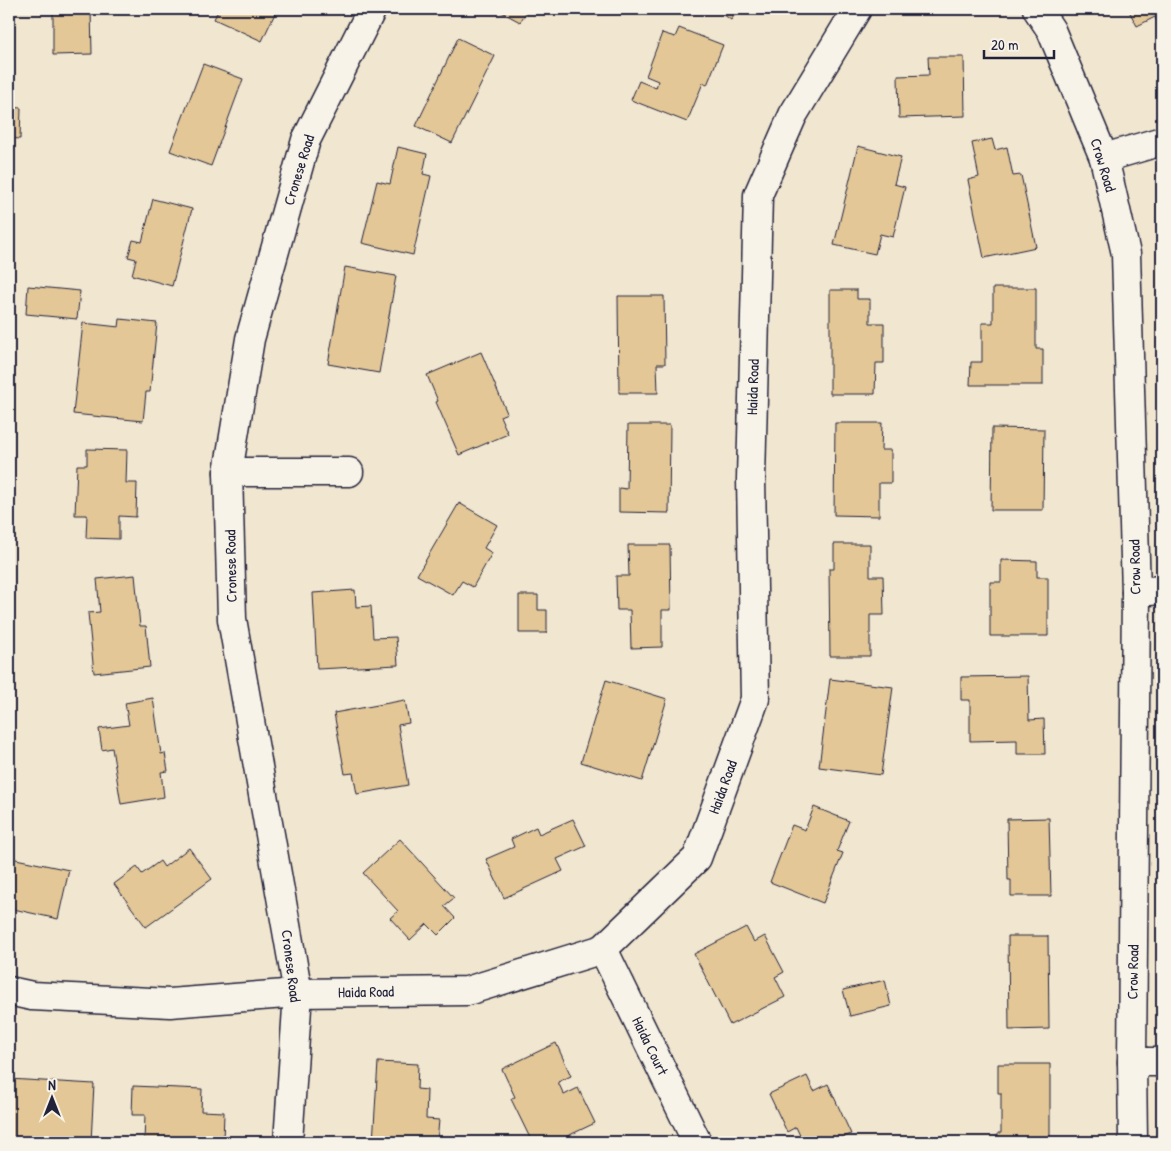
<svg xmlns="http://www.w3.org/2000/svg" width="1171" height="1151" font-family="'Patrick Hand',sans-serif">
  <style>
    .building { fill: #e3c797; stroke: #22223b }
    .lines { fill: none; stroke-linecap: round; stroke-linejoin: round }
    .minor-casing { stroke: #22223b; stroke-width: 31 }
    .minor { stroke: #f7f3e8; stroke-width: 28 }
    .labels { text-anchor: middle; stroke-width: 4.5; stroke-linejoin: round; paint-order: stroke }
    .street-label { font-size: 15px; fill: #22223b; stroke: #f7f3e8 }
  </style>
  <rect width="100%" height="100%" fill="#f1e6d0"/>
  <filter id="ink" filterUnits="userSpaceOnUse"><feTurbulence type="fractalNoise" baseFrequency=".02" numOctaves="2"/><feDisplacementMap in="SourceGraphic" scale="10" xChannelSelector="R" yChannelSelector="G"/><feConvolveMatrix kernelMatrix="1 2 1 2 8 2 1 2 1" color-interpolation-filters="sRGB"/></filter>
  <g filter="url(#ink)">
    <g class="building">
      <path d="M53 9H91L92 54 53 55Z"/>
      <path d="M219 9H277L262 41 214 19Z"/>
      <path d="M496 9H528L520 22Z"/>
      <path d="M529 9H542L539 14Z"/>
      <path d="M716 9H739L731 20Z"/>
      <path d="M1128 9H1162V33L1155 17 1137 26Z"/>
      <path d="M679 28 723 45 707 85 703 83 687 122 631 100 639 81 656 88 658 81 646 76 662 33 675 37Z"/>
      <path d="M458 38 495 56 452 143 416 126Z"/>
      <path d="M928 57H964L965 116 899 118 898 76 929 75Z"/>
      <path d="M203 64 243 79 211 166 170 151Z"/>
      <path d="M9 107 21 108 20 139 9 138Z"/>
      <path d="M992 139 995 150 1007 147 1013 176 1021 175 1036 247 984 258 968 180 979 177 972 143Z"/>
      <path d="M858 146 901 157 894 184 905 187 893 237 880 234 875 254 834 245Z"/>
      <path d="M398 147 427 154 423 174 431 176 413 255 362 243 377 181 390 184Z"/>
      <path d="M153 199 192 209 172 286 132 275 136 259 128 257 133 240 142 242Z"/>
      <path d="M345 267 396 276 379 373 328 364Z"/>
      <path d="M28 286 80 291 77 319 26 314Z"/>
      <path d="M993 288H1036V349H1043V385H970L971 362H982V323H993Z"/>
      <path d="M830 290H857V299H870V323H884V363H876L875 394H830Z"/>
      <path d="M618 296H664L665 364H657L658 393H619Z"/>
      <path d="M120 319 157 323 150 392H146L143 421 73 414 83 323 119 327Z"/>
      <path d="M481 352 507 413 500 416 508 434 459 455 436 402 438 401 427 375Z"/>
      <path d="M835 423H882L881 450H891V483H879V516L834 515Z"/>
      <path d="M628 425H670L669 513 619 512V488L627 489Z"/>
      <path d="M992 428 1044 429 1043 510H991Z"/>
      <path d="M87 449 127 450 126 483H137L136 517 119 516V539L86 538 87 515H75L77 465H87Z"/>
      <path d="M459 503 497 525 484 548 492 553 473 587 462 581 453 595 417 575Z"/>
      <path d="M834 544H870V576H883L884 615H870V656H830L829 569H834Z"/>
      <path d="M628 545H670L671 610H662V647L631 648 630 610H617L616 576H629Z"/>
      <path d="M1001 560 1037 561V577H1048V636H990V582H1001Z"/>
      <path d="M135 575 140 626H146L150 667 94 673 88 613 100 612 97 579Z"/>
      <path d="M355 590 356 607 371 606 373 638 396 637 398 665 317 669 313 593Z"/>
      <path d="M519 595H538V610H547V633H519Z"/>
      <path d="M1028 676 1029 720 1044 719 1045 754H1017V740L970 741V700H961V677Z"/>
      <path d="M830 679 893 687 881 775 819 767Z"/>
      <path d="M606 680 667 699 642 781 581 762Z"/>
      <path d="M153 698 161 754 165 753 168 771 161 772 164 797 121 804 112 748 102 750 99 729 129 725 125 703Z"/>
      <path d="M405 700 409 723 398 725 408 785 357 794 353 773 345 774 334 713Z"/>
      <path d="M814 807 849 821 837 851 843 853 823 903 770 882 792 825 805 830Z"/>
      <path d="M1049 818 1051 896H1011V880H1008L1007 819Z"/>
      <path d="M573 819 586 846 557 859 563 871 504 898 486 859 514 847 511 839 536 827 539 834Z"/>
      <path d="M400 839 454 898 444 906 455 918 438 935 427 924 410 940 390 918 398 911 363 873Z"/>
      <path d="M189 848 212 879 146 927 114 884 137 867 142 874 160 861 164 867Z"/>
      <path d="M11 858 69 870 58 919 9 908V870Z"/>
      <path d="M746 927 754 942 765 936 784 972 775 977 785 997 730 1025 694 954Z"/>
      <path d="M1008 936H1048L1049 1029 1009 1030Z"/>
      <path d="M885 980 891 1006 850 1016 843 990Z"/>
      <path d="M556 1043 571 1076 558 1082 564 1095 578 1088 595 1123 555 1142H532L511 1099 515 1097 502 1069Z"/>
      <path d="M378 1062 418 1064 417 1089 427 1090 426 1119 439 1120 437 1142H373Z"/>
      <path d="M998 1064H1050V1142H998V1133H1001V1093H998Z"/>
      <path d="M807 1076 814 1091 828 1084 851 1134 844 1137 846 1142H803L796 1127 787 1132 769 1094Z"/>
      <path d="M9 1079 94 1084 91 1142H9Z"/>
      <path d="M133 1086 202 1089 201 1111 224 1112 223 1142H144L145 1115H132Z"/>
    </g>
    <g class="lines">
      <defs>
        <g id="minor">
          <path d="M1037 9 1051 30 1104 158 1126 254 1136 592 1132 1062 1133 1142"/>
          <path d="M1104 158 1162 141"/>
          <path d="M228 472H349"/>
          <path d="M1136 592 1162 590"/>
          <path d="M603 949 697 1142"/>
          <path d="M9 991 32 996 170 1003 298 993 467 991 603 949 697 858 755 699 751 479 758 195 793 115 857 9"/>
          <path d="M1132 1062H1162"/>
          <path d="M288 1142 298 993 232 619 228 472 250 339 306 140 372 9"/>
        </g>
      </defs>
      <use href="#minor" class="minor-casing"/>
      <use href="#minor" class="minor"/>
    </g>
  </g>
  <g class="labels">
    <g class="street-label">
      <text transform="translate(1103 165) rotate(73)" y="5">Crow Road</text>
      <text transform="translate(299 170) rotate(-73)" y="5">Cronese Road</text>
      <text transform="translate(753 387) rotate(-88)" y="5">Haida Road</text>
      <text transform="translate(231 566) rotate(-91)" y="5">Cronese Road</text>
      <text transform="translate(1135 567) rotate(-91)" y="5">Crow Road</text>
      <text transform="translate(723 787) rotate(-70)" y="5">Haida Road</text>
      <text transform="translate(291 966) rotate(83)" y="5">Cronese Road</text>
      <text transform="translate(1133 972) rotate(-89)" y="5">Crow Road</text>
      <text transform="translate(366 992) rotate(-1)" y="5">Haida Road</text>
      <text transform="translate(650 1046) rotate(64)" y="5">Haida Court</text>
    </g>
  </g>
  <rect width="1171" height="1151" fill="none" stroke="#f7f3e8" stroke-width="30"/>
  <rect x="15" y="15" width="1141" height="1121" fill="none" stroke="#22223b" stroke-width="2" filter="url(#ink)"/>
  <g transform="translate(52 1098)" stroke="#f7f3e8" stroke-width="4" paint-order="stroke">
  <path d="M0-4L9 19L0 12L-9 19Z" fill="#22223b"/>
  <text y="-8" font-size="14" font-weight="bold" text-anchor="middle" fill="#22223b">N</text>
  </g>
  <path d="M984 50v8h70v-8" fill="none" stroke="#22223b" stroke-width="2.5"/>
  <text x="991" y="50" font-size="15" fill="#22223b" stroke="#f7f3e8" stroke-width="4" paint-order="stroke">20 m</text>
</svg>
